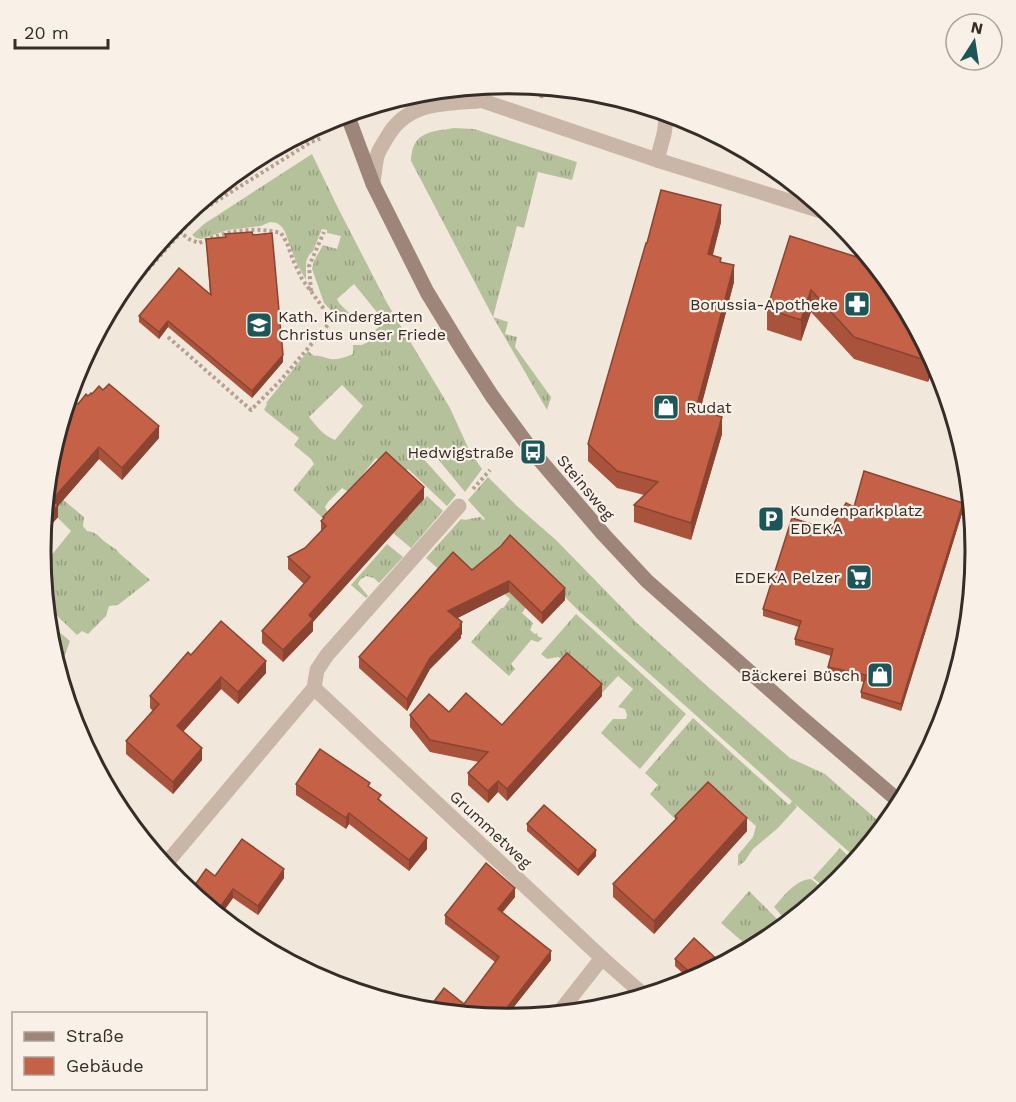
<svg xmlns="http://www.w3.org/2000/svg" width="1016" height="1102" font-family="'Work Sans',sans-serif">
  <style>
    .grass { fill: url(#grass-tufts); fill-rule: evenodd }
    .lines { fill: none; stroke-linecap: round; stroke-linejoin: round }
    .path { stroke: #b6a092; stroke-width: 4; stroke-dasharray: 3 3; stroke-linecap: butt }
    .minor { stroke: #cab6a7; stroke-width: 15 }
    .secondary { stroke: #9e8579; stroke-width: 15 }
    .wall { fill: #a9533c }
    .shaded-wall { fill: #8a4431 }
    .building { fill: #c56146; stroke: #8a4431; stroke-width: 1.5 }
    .labels { text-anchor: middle; stroke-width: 4.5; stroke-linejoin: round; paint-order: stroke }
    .poi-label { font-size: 16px; fill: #362c28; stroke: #f9f1e8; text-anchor: end }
    .street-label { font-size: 16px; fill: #362c28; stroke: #f9f1e8 }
    .rim { fill: none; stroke: #362c28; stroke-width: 3 }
  </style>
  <defs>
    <pattern id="grass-tufts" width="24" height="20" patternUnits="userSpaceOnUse" patternTransform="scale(1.5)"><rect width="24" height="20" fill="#b5c19b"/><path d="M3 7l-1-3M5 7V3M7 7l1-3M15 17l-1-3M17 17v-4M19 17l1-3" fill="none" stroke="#949d7e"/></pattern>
  </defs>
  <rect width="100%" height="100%" fill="#f2e7db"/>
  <g class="grass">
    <path d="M454 128 474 129 577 162 572 180 538 172 524 228 517 226 493 317 508 322 505 334 517 337 515 347 551 397 547 410 493 317 411 161C412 132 429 132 454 128Z"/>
    <path d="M312 154 338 208 387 303 450 408 470 452 482 469 465 492 428 447 420 455 456 495 447 506 408 469 402 477 376 458 349 492 342 488 328 502 325 507 328 513 331 526 293 490 314 464 311 459 294 445 299 438 264 410 267 404 266 403 308 351 314 356C321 355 324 358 331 359 338 360 346 357 353 354V345H362L368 342V336L385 322 354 284 337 299 339 303 351 315 350 317 337 321 329 308 324 303 312 269 314 261 323 245 337 249 341 236 327 233V230L322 229 313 251 309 255 306 262V280L297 264 285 232 282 227 277 223 270 222 261 226 228 230 201 239 196 238 192 235 204 224ZM342 385 363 406 335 440C323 435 317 427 309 417Z"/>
    <path d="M488 477 517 506 556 540 637 623 707 686 790 758 825 774 884 826 857 859 795 804 797 807 778 828 753 849 744 862 738 866V855L753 837 756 826 717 793 683 827 650 794 658 785 645 773 693 718 789 805 792 801 579 611 511 544 526 607 522 613 533 623 530 630 535 634 538 633 537 635 539 637 543 638 538 642 531 640 511 664 515 669 509 676 471 642 501 608H503L510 599 483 575 442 572 426 558 461 519 465 520 474 518 481 517 483 520 485 519 468 500Z"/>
    <path d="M50 489 84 517 83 526 87 531C98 532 100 539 108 544 113 548 116 548 119 553L150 580 118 605 109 606 106 616 88 634 82 631 77 635 47 606 42 567 71 531 45 505Z"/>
    <path d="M427 496 443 511 411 548 393 533Z"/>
    <path d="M387 544 403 557 379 583 374 578 366 576 360 580 358 584 368 596 366 598 351 585Z"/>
    <path d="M576 614 686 714 640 769 601 733 613 719H626L627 715 625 709 618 707 633 689 618 676 602 693 564 660 558 657 547 659 541 654Z"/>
    <path d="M47 622 70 641 64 657 56 663 49 642Z"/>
    <path d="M840 848 854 862 838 882 828 890 813 878Z"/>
    <path d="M811 879 823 889 810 903 802 901 783 917 774 907C784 896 795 880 811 879Z"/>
    <path d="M749 891 781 923 767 940 763 942 760 940 751 949 721 923Z"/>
  </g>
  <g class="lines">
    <g class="path">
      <path d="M541 98 544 87"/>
      <path d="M198 203 199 212"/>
      <path d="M124 285 130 291"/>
      <path d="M311 291 309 266 324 232"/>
      <path d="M104 319 199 212 311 142 322 138"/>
      <path d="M168 337 251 410 280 381 332 320 302 279 293 260 287 243 281 233C252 226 225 231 199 243L189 239 181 233"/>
      <path d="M473 489 490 470"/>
    </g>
    <g class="minor">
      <path d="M451 89 483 101 657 160 831 214"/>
      <path d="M657 160 664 134 667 113"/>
      <path d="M373 184C374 175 375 165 377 156 379 150 383 144 386 139 406 102 440 104 478 101"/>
      <path d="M314 688 602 958 645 996"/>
      <path d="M164 866 314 688 317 670 327 655 459 506"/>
      <path d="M558 1014 602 958"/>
    </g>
    <path class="secondary" d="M347 114 373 184 427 292 463 351 492 396 533 452 604 535 647 581 795 712 901 803"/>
  </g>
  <g class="wall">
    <path d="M721 222 713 255 721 262 734 282 700 410 722 434 691 540 634 522V505L644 495 617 488 588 461V444L647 243Z"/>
    <path d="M206 239 283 362 252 398 168 327 159 339 139 322V316L210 295Z"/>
    <path d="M873 262 897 292 937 366 934 365 928 382 854 359 811 312 801 341 767 330V309Z"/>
    <path d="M88 396 159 438 122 480 99 459 58 506V517L51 525V535L41 546 78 404Z"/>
    <path d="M967 466 969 483 964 482V475Z"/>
    <path d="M424 499 313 622V631L283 662 262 643V631L304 584 288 569V557L305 548 321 531V521L323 519V517Z"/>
    <path d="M854 507 963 510 901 711 861 698V692L864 682 828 674V667L831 656 795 645V639L799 627 763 616V609L830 530Z"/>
    <path d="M501 546 565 600 542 624 509 592 457 618 462 634 461 635V638L430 669 407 711 359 668V657L472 570Z"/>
    <path d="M191 655 266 673 238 704 221 689 183 732 202 760 173 794 126 754V741L153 711 150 708V696Z"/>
    <path d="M602 696 507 801 498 792 488 803 468 785V773L479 762 430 752 410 727V715L449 712 502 725Z"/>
    <path d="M296 784 370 787 381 801 427 849 409 871 349 824 346 829 296 795Z"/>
    <path d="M675 816 747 831 654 934 613 897V884L675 820Z"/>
    <path d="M527 824 596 856 578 876 527 831Z"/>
    <path d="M215 876 284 878 258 915 233 898 220 916 190 892Z"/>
    <path d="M515 897 502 912 551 960 505 1018 429 1011V1008L464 1004 495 962 445 924V915Z"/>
    <path d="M675 959 722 964 691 981 675 966Z"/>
  </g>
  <g class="shaded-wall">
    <path d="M721 205V222L708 271V254Z"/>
    <path d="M734 265V282L696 426V409Z"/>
    <path d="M811 290V312L801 341V320Z"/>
    <path d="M168 321V327L159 339V332Z"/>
    <path d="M930 354 934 360V365L928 382V361Z"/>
    <path d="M283 355V362L252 398V391Z"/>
    <path d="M722 417V434L691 540V523Z"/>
    <path d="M159 426V438L122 480V468Z"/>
    <path d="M99 447V459L58 506V517L51 525V535L41 546 42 532 46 519 52 500Z"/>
    <path d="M424 487V499L313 622V631L283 662V650L309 615Z"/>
    <path d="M963 503V510L901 711V704Z"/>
    <path d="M509 581V592L448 623V611Z"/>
    <path d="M565 588V600L542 624V613Z"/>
    <path d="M462 622V634L461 635V638L430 669 407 711V699L430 658Z"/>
    <path d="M266 661V673L238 704V692Z"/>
    <path d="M221 677V689L177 738V726Z"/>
    <path d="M602 684V696L507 801V789Z"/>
    <path d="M202 748V760L173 794V782Z"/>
    <path d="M498 781V792L488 803V791Z"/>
    <path d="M349 813V824L346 829V818Z"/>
    <path d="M747 818V831L654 934V921Z"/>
    <path d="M427 838V849L409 871V860Z"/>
    <path d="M596 850V856L578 876V870Z"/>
    <path d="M284 869V878L258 915V906Z"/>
    <path d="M515 888V897L498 918V909Z"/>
    <path d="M233 889V898L220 916 216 913Z"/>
    <path d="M551 951V960L505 1018H499Z"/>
  </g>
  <g class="building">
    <path d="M661 190 721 205 708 254 721 258 720 262 734 265 696 409 722 417 691 523 634 505 658 482 617 471 588 444 646 243H647Z"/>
    <path d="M252 232 253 235 272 233 283 355 252 391 168 321 159 332 139 316 179 268 211 295 206 239 226 237 225 234Z"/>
    <path d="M790 236 873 262 897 292 930 354 928 361 854 337 811 290 801 320 767 309Z"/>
    <path d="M109 384 159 426 122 468 99 447 52 500 58 505 46 519 51 522 42 532 50 459 64 413 74 401 78 404 86 394 88 396 91 393 92 394 99 386 103 390Z"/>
    <path d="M386 452 424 487 309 615 313 619 283 650 262 631 310 577 288 557 305 548 326 526 321 521 324 518 323 517Z"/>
    <path d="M967 466 968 476 964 475Z"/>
    <path d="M864 471 963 503 901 704 861 692 866 675 828 667 833 649 795 639 801 621 763 609 792 518 830 530 846 503 854 507Z"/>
    <path d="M510 535 565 588 542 613 509 581 448 611 462 622 460 625 461 626 430 658 407 699 359 657 453 552 472 570 501 546Z"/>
    <path d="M221 621 266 661 238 692 221 677 177 726 202 748 173 782 126 741 159 704 150 696 188 652 191 655Z"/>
    <path d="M567 653 602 684 507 789 498 781 488 791 468 773 488 752 430 740 410 715 429 694 449 712 466 693 502 725Z"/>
    <path d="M320 749 370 783 368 786 381 795 378 799 427 838 409 860 349 813 346 818 296 784Z"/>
    <path d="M708 782 747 818 654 921 613 884 677 818 675 816Z"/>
    <path d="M544 805 596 850 578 870 527 824Z"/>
    <path d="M242 839 284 869 258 906 233 889 216 913 190 892 206 869 215 876Z"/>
    <path d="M486 863 515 888 498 909 551 951 499 1018 432 1011 429 1008 444 988 464 1004 499 957 445 915Z"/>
    <path d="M826 888 828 890 810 905Z"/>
    <path d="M694 938 722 964 696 978 675 959Z"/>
  </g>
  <defs>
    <symbol id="pharmacy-square" viewBox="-11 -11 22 22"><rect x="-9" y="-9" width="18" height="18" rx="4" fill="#1d5658" stroke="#f9f1e8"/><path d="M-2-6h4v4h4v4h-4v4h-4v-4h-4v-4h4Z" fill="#fff"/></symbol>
    <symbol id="school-square" viewBox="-11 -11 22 22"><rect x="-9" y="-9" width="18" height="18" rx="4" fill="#1d5658" stroke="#f9f1e8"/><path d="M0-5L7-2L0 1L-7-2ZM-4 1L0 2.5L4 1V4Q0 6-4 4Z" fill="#fff"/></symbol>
    <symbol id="shop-square" viewBox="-11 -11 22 22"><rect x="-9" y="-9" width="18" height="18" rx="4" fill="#1d5658" stroke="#f9f1e8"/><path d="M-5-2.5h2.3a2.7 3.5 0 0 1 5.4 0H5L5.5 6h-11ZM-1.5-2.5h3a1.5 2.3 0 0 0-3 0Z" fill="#fff"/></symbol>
    <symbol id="bus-square" viewBox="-11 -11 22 22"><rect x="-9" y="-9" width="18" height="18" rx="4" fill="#1d5658" stroke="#f9f1e8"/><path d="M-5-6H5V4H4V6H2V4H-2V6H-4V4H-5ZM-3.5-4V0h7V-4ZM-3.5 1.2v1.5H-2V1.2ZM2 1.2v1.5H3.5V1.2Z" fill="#fff"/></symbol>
    <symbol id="parking-square" viewBox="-11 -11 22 22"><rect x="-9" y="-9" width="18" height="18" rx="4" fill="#1d5658" stroke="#f9f1e8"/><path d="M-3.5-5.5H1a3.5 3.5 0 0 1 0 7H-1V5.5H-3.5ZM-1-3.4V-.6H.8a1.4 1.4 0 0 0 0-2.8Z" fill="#fff"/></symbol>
    <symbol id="supermarket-square" viewBox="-11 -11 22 22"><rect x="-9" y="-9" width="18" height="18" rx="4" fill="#1d5658" stroke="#f9f1e8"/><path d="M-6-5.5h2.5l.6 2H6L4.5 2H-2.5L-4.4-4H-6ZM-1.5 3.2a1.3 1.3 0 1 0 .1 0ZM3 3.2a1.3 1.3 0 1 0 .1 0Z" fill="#fff"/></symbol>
  </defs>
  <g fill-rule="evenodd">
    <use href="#pharmacy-square" x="842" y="289" width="30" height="30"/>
    <use href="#school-square" x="244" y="310" width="30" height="30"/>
    <use href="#shop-square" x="651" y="392" width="30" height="30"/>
    <use href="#bus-square" x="518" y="437" width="30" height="30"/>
    <use href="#parking-square" x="756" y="504" width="30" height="30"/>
    <use href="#supermarket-square" x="844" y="562" width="30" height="30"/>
    <use href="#shop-square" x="865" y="660" width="30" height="30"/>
  </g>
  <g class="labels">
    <g class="poi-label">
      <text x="838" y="310">Borussia-Apotheke</text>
      <text x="278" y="322" text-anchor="start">Kath. Kindergarten<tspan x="278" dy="18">Christus unser Friede</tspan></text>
      <text x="686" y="413" text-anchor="start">Rudat</text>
      <text x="514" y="458">Hedwigstraße</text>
      <text x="790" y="516" text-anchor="start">Kundenparkplatz<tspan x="790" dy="18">EDEKA</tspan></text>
      <text x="840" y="583">EDEKA Pelzer</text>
      <text x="860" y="681">Bäckerei Büsch</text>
    </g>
    <g class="street-label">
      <text transform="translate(586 487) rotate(50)" y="6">Steinsweg</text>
      <text transform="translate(491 829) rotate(43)" y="6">Grummetweg</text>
    </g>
  </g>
  <path d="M0 0H1016V1102H0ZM51 551a457 457 0 1 1 914 0a457 457 0 1 1-914 0Z" fill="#f9f1e8" fill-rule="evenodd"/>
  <path class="rim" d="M51 551a457 457 0 1 1 914 0a457 457 0 1 1-914 0Z"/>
  <rect x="12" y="1012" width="195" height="78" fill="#f9f1e8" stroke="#aba29b" stroke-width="1.5"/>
  <rect x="24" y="1032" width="30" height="9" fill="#9e8579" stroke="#aba29b" stroke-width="1.5"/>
  <text x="66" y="1042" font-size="18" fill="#362c28">Straße</text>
  <rect x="24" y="1057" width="30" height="18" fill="#c56146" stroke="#aba29b" stroke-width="1.5"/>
  <text x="66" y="1072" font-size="18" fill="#362c28">Gebäude</text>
  <g transform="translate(974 42) rotate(12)"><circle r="28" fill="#f9f1e8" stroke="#aba29b" stroke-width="1.5"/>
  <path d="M0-4.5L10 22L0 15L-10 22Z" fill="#1d5658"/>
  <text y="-9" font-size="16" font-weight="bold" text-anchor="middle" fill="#362c28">N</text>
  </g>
  <path d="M15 39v9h93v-9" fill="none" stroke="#362c28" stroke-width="3"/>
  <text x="24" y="39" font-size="18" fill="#362c28" stroke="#f9f1e8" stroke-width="4.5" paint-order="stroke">20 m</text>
</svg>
